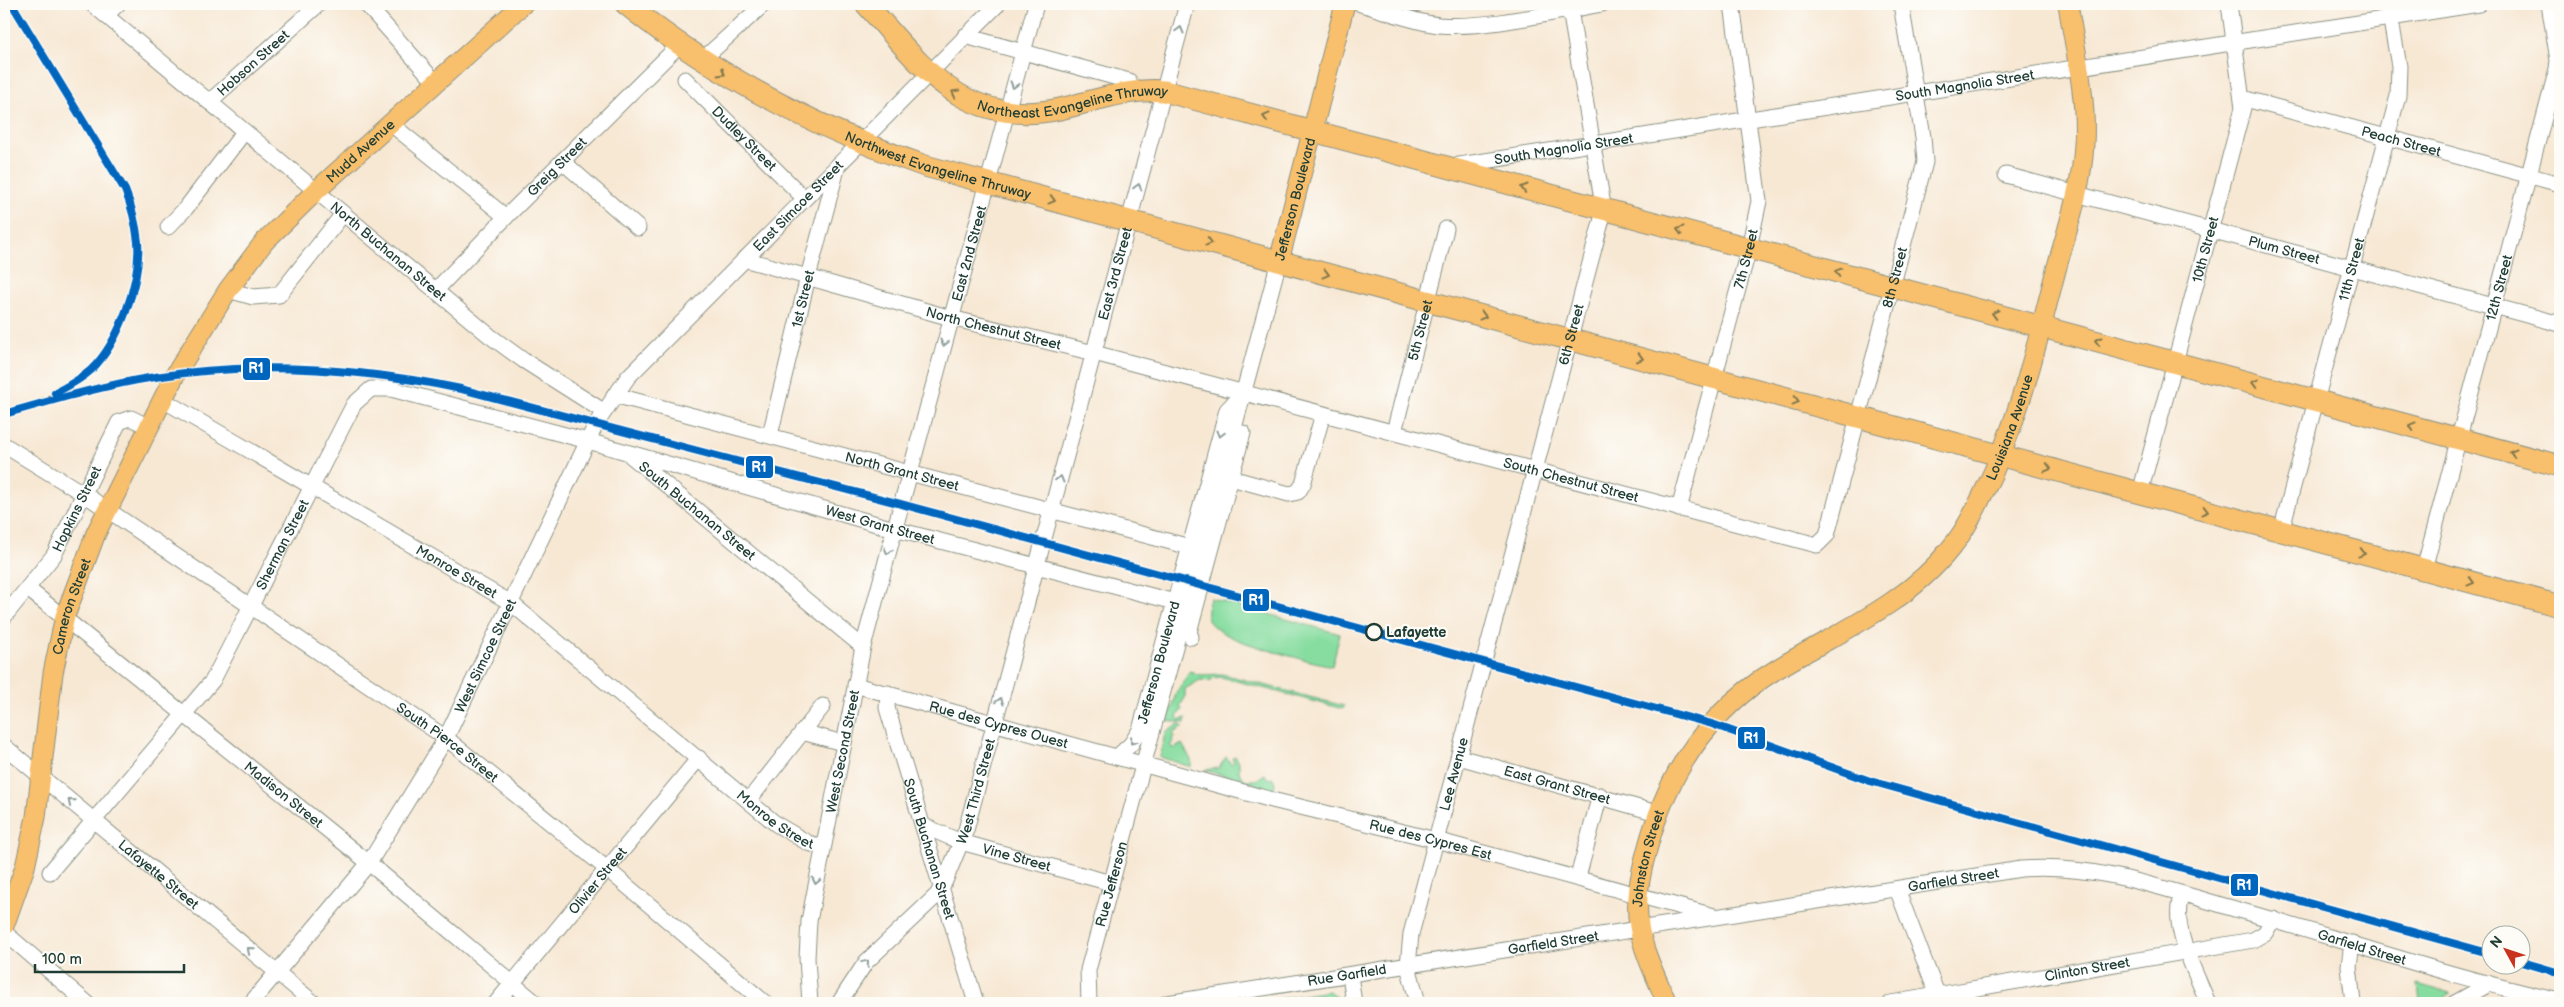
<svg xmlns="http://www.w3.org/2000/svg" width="2564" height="1007" font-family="'Balsamiq Sans',sans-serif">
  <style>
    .green { fill: #87dda0; stroke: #538d6a }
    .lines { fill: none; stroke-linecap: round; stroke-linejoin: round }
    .minor-casing { stroke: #8b9284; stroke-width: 17 }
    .major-casing { stroke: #8b9284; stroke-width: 21 }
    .highway-casing { stroke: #8b9284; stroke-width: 23 }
    .minor { stroke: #fff; stroke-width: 15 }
    .major { stroke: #f8bf6c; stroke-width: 19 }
    .highway { stroke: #f8bf6c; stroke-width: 21 }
    .rail { stroke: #1f3d34; stroke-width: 3; stroke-dasharray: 8 4; stroke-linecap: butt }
    .rail-1-casing { stroke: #fdfcf7; stroke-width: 11 }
    .rail-1 { stroke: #0065bd; stroke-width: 8 }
    .oneway { stroke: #8f9e9a }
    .oneway2 { stroke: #81784d }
    .stop-dot { fill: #fdfcf7; stroke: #1f3d34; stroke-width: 2.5 }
    .labels { text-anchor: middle; stroke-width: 4.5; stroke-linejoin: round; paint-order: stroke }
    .street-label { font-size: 14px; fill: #1f3d34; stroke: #fdfcf7 }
    .stop-label { font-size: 14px; font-weight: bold; fill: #1f3d34; stroke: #fdfcf7; text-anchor: start }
    .line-badge { stroke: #fdfcf7; stroke-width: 2 }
    .badge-label { font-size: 14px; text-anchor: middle; font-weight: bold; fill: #fff }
  </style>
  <rect width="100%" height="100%" fill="#fdfcf7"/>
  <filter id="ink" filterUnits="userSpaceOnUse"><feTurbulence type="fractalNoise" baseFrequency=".02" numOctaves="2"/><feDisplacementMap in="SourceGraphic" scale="10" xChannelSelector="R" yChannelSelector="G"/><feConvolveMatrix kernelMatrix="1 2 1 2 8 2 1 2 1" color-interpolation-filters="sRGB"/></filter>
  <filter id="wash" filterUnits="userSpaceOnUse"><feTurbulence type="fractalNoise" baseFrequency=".0096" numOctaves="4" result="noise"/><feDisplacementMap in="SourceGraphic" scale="20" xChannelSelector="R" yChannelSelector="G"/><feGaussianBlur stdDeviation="1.12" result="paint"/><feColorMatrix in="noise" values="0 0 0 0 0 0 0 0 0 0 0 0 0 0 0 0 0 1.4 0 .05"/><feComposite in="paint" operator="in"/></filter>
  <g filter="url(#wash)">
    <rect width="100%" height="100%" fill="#f7e8d4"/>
    <g class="green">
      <path d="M1210 598 1340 634 1332 666C1307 660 1219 642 1208 620 1205 613 1208 605 1210 598Z"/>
      <path d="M1190 671 1200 675 1222 674 1344 706 1343 709 1221 677 1212 678 1211 681 1200 680 1185 689V698L1180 706 1182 709 1177 717 1180 720 1186 718 1185 723 1168 721 1176 693Z"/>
      <path d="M1179 724 1183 727 1173 733 1175 737 1172 739 1174 742 1170 745 1173 749 1182 744 1191 760V767L1160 757 1165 733Z"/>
      <path d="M1235 756 1239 762V772L1245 780H1256L1265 774 1269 779 1272 778 1275 783 1274 787 1272 789 1204 770 1219 768 1226 757 1231 764 1234 762 1232 758Z"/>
      <path d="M2418 984 2450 993 2437 1003H2420Z"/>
      <path d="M1329 991 1343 1003H1253Z"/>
    </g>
  </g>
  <g filter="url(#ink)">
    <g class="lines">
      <defs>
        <g id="minor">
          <path id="s1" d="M92 4 490 336 523 360 603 411"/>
          <path d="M366 4 436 83"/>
          <path d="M1361 4C1386 11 1413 22 1439 25 1487 29 1554 12 1602 4"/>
          <path d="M106 15 118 4"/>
          <path d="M965 36 1129 81"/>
          <path d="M702 60 764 4"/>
          <path id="s2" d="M685 79 804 198"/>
          <path id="s3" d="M2242 98 2560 184"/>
          <path id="s4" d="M209 102 319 4"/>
          <path d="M391 124 506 217"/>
          <path d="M562 161 638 228"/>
          <path id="s5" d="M1453 166 2479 4"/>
          <path id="s6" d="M2006 175 2560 324"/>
          <path d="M168 227 186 208 244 132"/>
          <path id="s7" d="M744 259 951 318 1094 353 1817 545 1827 535 1925 162 1923 137 1901 4"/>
          <path d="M228 290 253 297 279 295 343 214"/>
          <path id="s8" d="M435 291 506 217 679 45"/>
          <path id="s9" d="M614 395 1190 547"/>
          <path id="s10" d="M163 400 511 603 776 824 808 843 823 847"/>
          <path id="s11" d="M1394 432 1446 229"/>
          <path id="s12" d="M770 435 808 277 838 165"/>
          <path id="s13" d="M4 445 84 494 446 738 607 869 765 1003"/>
          <path id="s14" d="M631 456 863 647"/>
          <path d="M1231 478 1289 494 1298 492 1303 484 1323 414"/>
          <path id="s15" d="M2140 493 2243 108 2229 4"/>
          <path id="s16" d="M1679 509 1749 248 1759 201 1732 4"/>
          <path id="s17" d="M2281 531 2398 96 2399 66 2388 4"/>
          <path id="s18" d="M2424 569 2557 69 2558 60 2549 4"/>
          <path id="s19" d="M28 589 369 863 536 1003"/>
          <path id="s20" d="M4 617 54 555 119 422 131 418 149 427"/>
          <path d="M1191 637 1189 632 1243 433"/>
          <path id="s21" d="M855 685 1276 801 1436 840 1714 916"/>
          <path id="s22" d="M888 693 887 708 976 1003"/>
          <path d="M802 732 843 743"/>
          <path id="s23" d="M4 746 314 1003"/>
          <path id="s24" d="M1117 757 1131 744 1140 730 1227 410 1243 393"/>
          <path id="s25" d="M1459 757 1657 813"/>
          <path d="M749 800 823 706"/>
          <path id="s26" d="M924 826 961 842 1111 883"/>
          <path id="s27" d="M50 872 213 680 354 404 371 389H391L588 441 894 529 1175 602"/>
          <path d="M1578 877 1600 795"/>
          <path d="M1897 889 1940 1002"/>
          <path d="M2182 894C2169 926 2196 972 2208 1003"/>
          <path d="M4 932 87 1003"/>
          <path d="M2352 943 2349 966 2353 1003"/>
          <path d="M1350 975 1354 1003"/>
          <path id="s28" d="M251 1003 369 863 446 738 596 424 628 377 998 4"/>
          <path id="s29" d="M496 1003 699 758"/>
          <path id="s30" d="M810 1003 807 958 809 921 863 647 1036 4"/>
          <path id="s31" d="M839 1003 866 962 937 895 945 881 966 830 1187 4"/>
          <path id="s32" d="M1089 1003 1088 970 1279 261"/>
          <path id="s33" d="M1167 1003 2021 869C2094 864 2159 887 2228 907 2339 938 2448 977 2560 1001"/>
          <path id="s34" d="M1418 1003 1408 966 1411 934 1604 211 1569 4"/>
          <path id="s35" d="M1891 1003 2253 940 2265 933 2273 919"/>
          <path d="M2455 1003 2489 984"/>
        </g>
        <g id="major">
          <path id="s36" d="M1279 261 1345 4"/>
          <path id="s37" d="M4 926 25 867 36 817 53 673 65 616 96 533 175 375 228 290 264 242 316 191 523 4"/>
          <path id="s38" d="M1667 1003C1657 979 1643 952 1639 926 1635 900 1640 875 1647 850 1667 773 1708 711 1777 669 1836 633 1906 605 1950 549 1964 533 1974 513 1983 494 2019 422 2036 347 2056 270 2067 230 2082 186 2084 144 2087 97 2075 50 2068 4"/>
        </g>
        <g id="highway">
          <path id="s39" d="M626 4C716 77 816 128 925 166L2560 606"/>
          <path id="s40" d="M866 4C922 66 963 129 1060 109 1095 101 1127 88 1164 91L2560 466"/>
        </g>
      </defs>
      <use href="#minor" class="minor-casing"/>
      <use href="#major" class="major-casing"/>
      <use href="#highway" class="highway-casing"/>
      <use href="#minor" class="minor"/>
      <use href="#major" class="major"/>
      <use href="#highway" class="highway"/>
      <path class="rail" d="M4 414C30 404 58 395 81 379 116 354 141 285 138 242 136 223 132 207 125 190L12 4"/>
      <defs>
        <g id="rail-1">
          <path d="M12 4 125 190C132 207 136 224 138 242 141 282 119 343 91 370 80 380 68 386 55 393"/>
          <path d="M4 414C54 400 104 385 155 377 258 361 360 368 461 389L901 504 1712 724 1870 781 2492 954"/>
          <path d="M2522 962 2560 973"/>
        </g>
      </defs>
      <use href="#rail-1" class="rail-1-casing"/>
      <use href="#rail-1" class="rail-1"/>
    </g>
    <defs><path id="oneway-chevron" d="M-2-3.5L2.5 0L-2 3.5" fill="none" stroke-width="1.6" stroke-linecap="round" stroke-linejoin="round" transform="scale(1.25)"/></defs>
    <g class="oneway">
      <use href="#oneway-chevron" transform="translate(1180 30) rotate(-75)"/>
      <use href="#oneway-chevron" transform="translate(1014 85) rotate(106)"/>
      <use href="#oneway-chevron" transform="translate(1138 187) rotate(-75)"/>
      <use href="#oneway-chevron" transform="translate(944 343) rotate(105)"/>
      <use href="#oneway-chevron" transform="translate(1220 434) rotate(105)"/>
      <use href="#oneway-chevron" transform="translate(1060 479) rotate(-75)"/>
      <use href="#oneway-chevron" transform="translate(888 551) rotate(105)"/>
      <use href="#oneway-chevron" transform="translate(1000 701) rotate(-75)"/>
      <use href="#oneway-chevron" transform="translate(1133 741) rotate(129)"/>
      <use href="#oneway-chevron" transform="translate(71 802) rotate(-140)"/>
      <use href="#oneway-chevron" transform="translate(816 881) rotate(102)"/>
      <use href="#oneway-chevron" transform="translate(250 950) rotate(-141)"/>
      <use href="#oneway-chevron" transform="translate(866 963) rotate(-50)"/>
    </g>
    <g class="oneway2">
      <use href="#oneway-chevron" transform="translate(722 73) rotate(31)"/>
      <use href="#oneway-chevron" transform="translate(955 93) rotate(-151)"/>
      <use href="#oneway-chevron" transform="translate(1266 117) rotate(-165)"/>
      <use href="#oneway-chevron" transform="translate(1524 188) rotate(-164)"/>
      <use href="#oneway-chevron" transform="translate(1052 200) rotate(15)"/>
      <use href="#oneway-chevron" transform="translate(1680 230) rotate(-166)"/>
      <use href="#oneway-chevron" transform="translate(1209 242) rotate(15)"/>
      <use href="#oneway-chevron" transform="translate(1838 272) rotate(-165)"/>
      <use href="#oneway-chevron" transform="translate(1326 274) rotate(15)"/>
      <use href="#oneway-chevron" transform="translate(1995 314) rotate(-165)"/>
      <use href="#oneway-chevron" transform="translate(1483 316) rotate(15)"/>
      <use href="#oneway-chevron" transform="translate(2098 341) rotate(-165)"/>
      <use href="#oneway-chevron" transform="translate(1640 358) rotate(15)"/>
      <use href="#oneway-chevron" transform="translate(2255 383) rotate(-165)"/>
      <use href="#oneway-chevron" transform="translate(1796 401) rotate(15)"/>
      <use href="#oneway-chevron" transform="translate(2412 426) rotate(-165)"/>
      <use href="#oneway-chevron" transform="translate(2513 453) rotate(-165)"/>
      <use href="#oneway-chevron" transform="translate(2048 468) rotate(15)"/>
      <use href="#oneway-chevron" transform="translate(2205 511) rotate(15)"/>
      <use href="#oneway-chevron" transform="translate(2362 553) rotate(15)"/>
      <use href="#oneway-chevron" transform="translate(2471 582) rotate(15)"/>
    </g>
  </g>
  <circle class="stop-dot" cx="1374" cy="632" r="8"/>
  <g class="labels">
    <g class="street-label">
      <text dy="5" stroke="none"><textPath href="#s4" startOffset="59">Hobson Street</textPath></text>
      <text dy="5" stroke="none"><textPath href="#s5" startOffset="518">South Magnolia Street</textPath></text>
      <text dy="5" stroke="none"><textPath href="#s40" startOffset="248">Northeast Evangeline Thruway</textPath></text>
      <text dy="5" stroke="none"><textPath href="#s2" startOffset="84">Dudley Street</textPath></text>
      <text dy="5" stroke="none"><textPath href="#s3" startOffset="165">Peach Street</textPath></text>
      <text dy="5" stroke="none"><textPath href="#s5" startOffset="112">South Magnolia Street</textPath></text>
      <text dy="5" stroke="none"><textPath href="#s37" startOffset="875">Mudd Avenue</textPath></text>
      <text dy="5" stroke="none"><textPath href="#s39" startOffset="354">Northwest Evangeline Thruway</textPath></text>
      <text dy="5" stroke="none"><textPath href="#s8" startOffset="174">Greig Street</textPath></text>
      <text dy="5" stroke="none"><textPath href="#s36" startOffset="64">Jefferson Boulevard</textPath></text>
      <text dy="5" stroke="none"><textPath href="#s28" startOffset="976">East Simcoe Street</textPath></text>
      <text dy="5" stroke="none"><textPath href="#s6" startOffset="288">Plum Street</textPath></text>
      <text dy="5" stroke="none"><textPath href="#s15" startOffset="252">10th Street</textPath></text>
      <text dy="5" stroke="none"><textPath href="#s1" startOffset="386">North Buchanan Street</textPath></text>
      <text dy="5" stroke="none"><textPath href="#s30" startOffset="769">East 2nd Street</textPath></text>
      <text dy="5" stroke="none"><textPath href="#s16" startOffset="259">7th Street</textPath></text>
      <text dy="5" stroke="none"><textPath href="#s17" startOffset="271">11th Street</textPath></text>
      <text dy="5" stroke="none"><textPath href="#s31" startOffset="794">East 3rd Street</textPath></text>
      <text dy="5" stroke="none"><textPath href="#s7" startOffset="1391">8th Street</textPath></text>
      <text dy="5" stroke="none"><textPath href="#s18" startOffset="291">12th Street</textPath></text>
      <text dy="5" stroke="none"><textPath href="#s12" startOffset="140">1st Street</textPath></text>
      <text dy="5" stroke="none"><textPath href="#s7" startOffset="259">North Chestnut Street</textPath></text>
      <text dy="5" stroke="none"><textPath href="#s11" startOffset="105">5th Street</textPath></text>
      <text dy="5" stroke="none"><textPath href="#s34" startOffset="691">6th Street</textPath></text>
      <text dy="5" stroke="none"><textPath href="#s38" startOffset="736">Louisiana Avenue</textPath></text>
      <text dy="5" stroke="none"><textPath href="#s9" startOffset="298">North Grant Street</textPath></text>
      <text dy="5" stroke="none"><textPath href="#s7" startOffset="856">South Chestnut Street</textPath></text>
      <text dy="5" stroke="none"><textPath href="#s20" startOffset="131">Hopkins Street</textPath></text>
      <text dy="5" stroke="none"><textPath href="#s14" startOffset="86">South Buchanan Street</textPath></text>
      <text dy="5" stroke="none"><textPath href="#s27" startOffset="1112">West Grant Street</textPath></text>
      <text dy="5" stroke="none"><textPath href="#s27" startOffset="404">Sherman Street</textPath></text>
      <text dy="5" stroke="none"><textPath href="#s10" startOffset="340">Monroe Street</textPath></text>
      <text dy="5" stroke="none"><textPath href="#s37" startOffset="328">Cameron Street</textPath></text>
      <text dy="5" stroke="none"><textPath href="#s28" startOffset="421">West Simcoe Street</textPath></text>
      <text dy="5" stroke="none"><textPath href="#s24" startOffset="106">Jefferson Boulevard</textPath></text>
      <text dy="5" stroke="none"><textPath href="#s21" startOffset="149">Rue des Cypres Ouest</textPath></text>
      <text dy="5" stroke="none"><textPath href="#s13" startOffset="534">South Pierce Street</textPath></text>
      <text dy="5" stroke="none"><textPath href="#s30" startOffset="255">West Second Street</textPath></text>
      <text dy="5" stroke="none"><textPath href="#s34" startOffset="236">Lee Avenue</textPath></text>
      <text dy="5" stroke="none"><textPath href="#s25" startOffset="102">East Grant Street</textPath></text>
      <text dy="5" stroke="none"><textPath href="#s31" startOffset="258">West Third Street</textPath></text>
      <text dy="5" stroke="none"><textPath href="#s19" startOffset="328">Madison Street</textPath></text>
      <text dy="5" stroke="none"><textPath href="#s10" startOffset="745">Monroe Street</textPath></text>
      <text dy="5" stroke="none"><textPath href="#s21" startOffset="596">Rue des Cypres Est</textPath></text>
      <text dy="5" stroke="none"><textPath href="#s22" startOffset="162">South Buchanan Street</textPath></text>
      <text dy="5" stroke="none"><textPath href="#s26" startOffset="98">Vine Street</textPath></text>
      <text dy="5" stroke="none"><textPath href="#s38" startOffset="151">Johnston Street</textPath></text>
      <text dy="5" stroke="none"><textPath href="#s23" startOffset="201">Lafayette Street</textPath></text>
      <text dy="5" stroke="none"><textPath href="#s33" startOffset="796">Garfield Street</textPath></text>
      <text dy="5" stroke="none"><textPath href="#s29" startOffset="159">Olivier Street</textPath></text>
      <text dy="5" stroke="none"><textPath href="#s32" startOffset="122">Rue Jefferson</textPath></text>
      <text dy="5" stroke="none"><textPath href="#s33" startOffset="391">Garfield Street</textPath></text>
      <text dy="5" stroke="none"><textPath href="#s33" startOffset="1216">Garfield Street</textPath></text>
      <text dy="5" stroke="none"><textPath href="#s35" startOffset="199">Clinton Street</textPath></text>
      <text dy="5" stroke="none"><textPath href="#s33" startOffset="182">Rue Garfield</textPath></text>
    </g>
    <g class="stop-label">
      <text x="1386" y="637">Lafayette</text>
    </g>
  </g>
  <g class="line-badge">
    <rect x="242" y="357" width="29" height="24" rx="5" fill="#0065bd"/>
    <rect x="745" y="455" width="29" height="24" rx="5" fill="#0065bd"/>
    <rect x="1242" y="588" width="28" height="24" rx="5" fill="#0065bd"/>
    <rect x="1737" y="726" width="29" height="24" rx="5" fill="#0065bd"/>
    <rect x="2230" y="873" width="29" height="24" rx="5" fill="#0065bd"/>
  </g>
  <g class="badge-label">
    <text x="256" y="373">R1</text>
    <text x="759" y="472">R1</text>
    <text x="1256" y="605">R1</text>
    <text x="1751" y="743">R1</text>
    <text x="2244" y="890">R1</text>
  </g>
  <rect width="2564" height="1007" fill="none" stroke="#fdfcf7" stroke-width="20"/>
  <g transform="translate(2506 950) rotate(310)"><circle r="24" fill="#fdfcf7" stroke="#a4b0a9"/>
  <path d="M0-4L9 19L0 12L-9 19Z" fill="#c8321e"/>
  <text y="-8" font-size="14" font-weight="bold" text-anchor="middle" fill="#1f3d34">N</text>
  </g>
  <path d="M35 964v8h149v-8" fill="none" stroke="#1f3d34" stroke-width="2.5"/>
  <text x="42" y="964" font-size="15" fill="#1f3d34" stroke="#fdfcf7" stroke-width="4" paint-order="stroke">100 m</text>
</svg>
